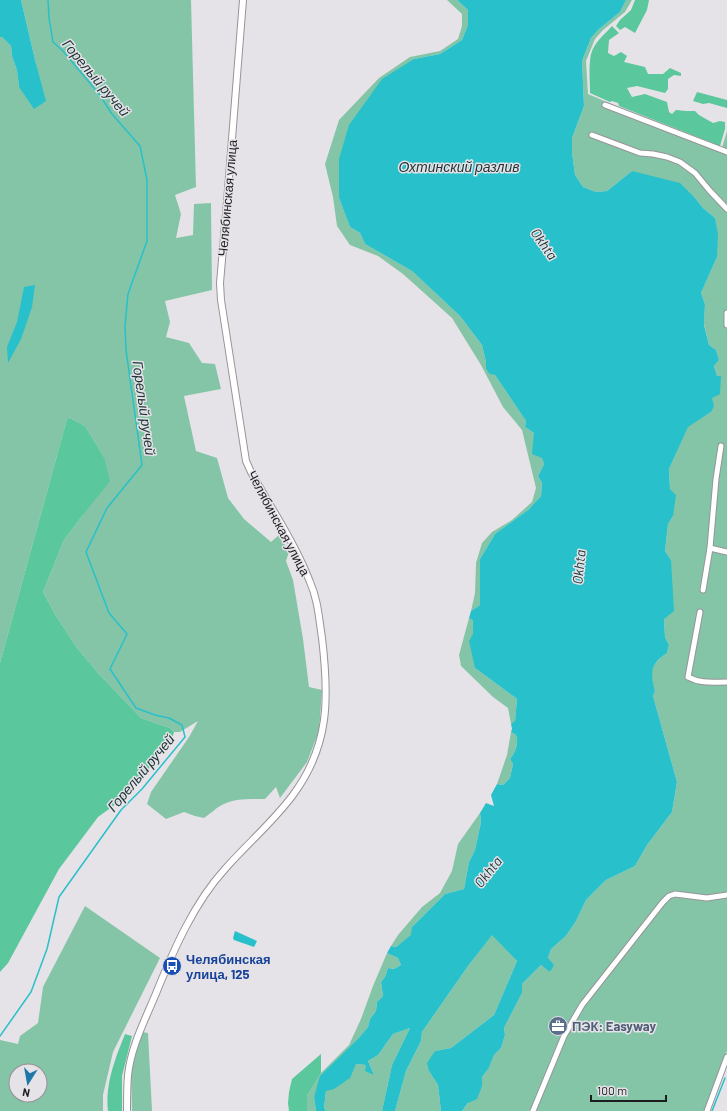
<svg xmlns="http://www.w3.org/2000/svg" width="727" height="1111" font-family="Barlow,sans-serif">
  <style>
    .green { fill: #84c5a8; fill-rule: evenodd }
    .forest { fill: #5bc79c }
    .water { fill: #28c0ca }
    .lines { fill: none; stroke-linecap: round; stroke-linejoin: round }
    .stream { stroke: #28c0ca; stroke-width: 1.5 }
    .minor-casing { stroke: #979498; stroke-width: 7 }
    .tertiary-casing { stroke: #979498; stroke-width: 8 }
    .minor { stroke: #fff; stroke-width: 5 }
    .tertiary { stroke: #fff; stroke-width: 6 }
    .labels { text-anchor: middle; stroke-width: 3; stroke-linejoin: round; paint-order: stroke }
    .street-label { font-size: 13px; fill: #1d1c1e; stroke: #e6e3e8 }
    .transit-label { font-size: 13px; font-weight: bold; fill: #164399; stroke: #e6e3e8; text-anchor: start }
    .service-label { font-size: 13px; font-weight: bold; fill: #4e5e75; stroke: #e6e3e8; text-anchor: start }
    .water-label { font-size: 14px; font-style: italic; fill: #1b3335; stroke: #e6e3e8 }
  </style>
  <rect width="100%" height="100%" fill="#e6e3e8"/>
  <g class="green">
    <path d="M21 0H191L196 187 175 195 181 214 176 238 193 235 194 204 211 203 212 290 165 301 170 322 166 337 189 343 202 363 215 364 221 389 184 396 196 451 217 458 228 498 244 519 271 542 279 535 289 552 286 561 293 580 303 639 309 687 322 690 319 731 307 762 280 798 276 787 265 799C250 799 233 798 220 806 215 809 210 814 204 818L195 816 184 812 166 819 147 804 151 792 189 737 198 721 180 732H174L170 728 141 718 98 673 77 648 56 616 43 592 64 540 83 515 104 457 85 426 72 419H67L0 663V37H2L11 46 12 56 17 70 19 87 36 64Z"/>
    <path d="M447 0H457L468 10V25L462 40 440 54 414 59 339 159V198L350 227 360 233 365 244 412 271 460 316 482 345 486 362V369L495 375 526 421 525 427 534 433 542 457 544 464 538 476 542 483 541 496 528 510 495 534 480 559V605L471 611 475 593 476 563 482 543 492 532 512 520 532 502 536 488 522 430 503 407 481 365 452 318 403 274 378 256 350 245 337 226 333 197 325 164 339 120 379 78 410 57 440 51 458 39 462 26V14Z"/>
    <path d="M626 0H632L625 12 603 30 595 39 586 61 588 94 721 151 727 131V1051L705 1111H462L482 1086V1077L489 1068 494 1055 501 1048 505 1035 504 1028 522 993V984L541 965 551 972 548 958 551 949 566 936 576 921 586 900 606 880 635 866 647 845 672 812 677 782 653 696 655 691C649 672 650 665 667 653L669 645 665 637 664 619 671 560 665 551 668 524 673 516 670 489 669 469 688 426 711 412V398L717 376 714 366 719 360 716 350 709 345 704 324 705 304 701 293 717 257 715 218 703 208 695 198 632 171 607 191 596 192 583 187 575 175 572 152V138L584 106 582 61 591 38 599 29 620 12Z"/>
    <path d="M469 618 473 619 475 668 517 699 515 722 511 724 508 708 493 697 461 666 459 655Z"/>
    <path d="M511 732 516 735C519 743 516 751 510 759L513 764 510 778 503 785 497 784 507 755Z"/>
    <path d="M480 813 481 822 475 850 469 862 464 889 445 894 412 927V935L396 947 391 946 398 935 422 907 440 893 452 871 458 844Z"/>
    <path d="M85 906 160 958 113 1052 103 1095V1111H0V1040L18 1044 20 1036 38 1023 43 987ZM16 1071H40V1095H16Z"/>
    <path d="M492 934 517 961 494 1015 451 1048 435 1051 429 1071 438 1085 441 1111H395L406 1071 421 1041 422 1032 468 966Z"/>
    <path d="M387 953 398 958 401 965 394 969 388 968 385 977 381 982 383 996 377 1002 376 1011 370 1019 368 1027 314 1097 316 1111H307V1096L321 1073 349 1045 361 1019 373 986Z"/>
    <path d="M410 1028 392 1065 382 1111H326L324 1108 326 1091 356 1064 366 1065 374 1075 368 1061 378 1055 393 1034Z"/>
    <path d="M142 1032 148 1033 152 1111H132L131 1072 136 1050Z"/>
  </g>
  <g class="forest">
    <path d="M635 0H649L647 10 635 33 625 27 620 30 616 26 620 20 631 10Z"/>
    <path d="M612 26 619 33 609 40 608 53 614 56 621 52 627 56 624 62 645 67 648 74H663L670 68 681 73V76L674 75 668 79V89L665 93 637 86 627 88 632 97 645 94 667 102 669 112 672 114 676 110 686 111H695L699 115 713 123 720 121 725 122V129L720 146 619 106 618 103 612 101 610 102 590 93C590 82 588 61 592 51 596 41 605 34 612 26Z"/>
    <path d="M697 92 727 100V108L709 103 703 104 693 101Z"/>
    <path d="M67 419H72L85 426 104 457 110 481 83 515 64 540 43 592 56 616 77 648 98 673 141 718 170 728 174 732 172 739 127 796 98 817 59 869 8 963 0 972V663Z"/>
    <path d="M125 1034 132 1036 122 1076V1111H108C105 1084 115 1059 125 1034Z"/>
    <path d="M321 1054V1073L307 1096V1111H289L288 1103 289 1092 292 1079Z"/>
  </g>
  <g class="water">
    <path d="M0 0H21L36 64 46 101 34 109 19 87 17 70 12 56 11 46 2 37H0Z"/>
    <path d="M457 0H626L620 12 599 29 591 38 582 61 584 106 572 138V152L575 175 583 187 596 192 607 191 632 171 680 183 695 198 703 208 715 218 718 235 717 257 701 293 705 304 704 325 709 345 716 350 719 360 714 366 717 376H721L720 394 712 398 714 406 711 412 688 427 669 469 670 489 676 495 673 516 668 524 665 551 671 560 674 611 664 619 665 637 669 645 667 653C650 664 650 673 655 691L653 696 677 782 672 812 647 845 635 866 606 880 586 900 576 921 566 936 551 949 548 958 554 965 550 972 541 965 522 984V993L504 1028 505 1035 501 1048 494 1055 489 1068 482 1077V1086L477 1099 468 1103 462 1111H441L438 1085 429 1071 427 1063 435 1051 451 1048 494 1015 517 961 492 935 468 966 422 1032 421 1041 406 1071 395 1111H382L392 1065 410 1028 393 1034 378 1055 368 1061 374 1075 365 1071 366 1065 356 1064 350 1078 334 1089 326 1091 324 1108 326 1111H316L314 1097 320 1076 359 1038 368 1027 370 1019 376 1011 377 1002 383 996 381 982 385 977 388 968 394 969 401 965 398 958 387 953 391 946 396 947 411 935 412 927 445 894 464 889 469 862 475 850 481 822 480 813 486 803 494 806 491 795 497 784 503 785 510 778 513 764 510 759C516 751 519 743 516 735L511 732 512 729 511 724 515 721 517 699 475 668 469 641 473 634V620L469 618 471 611 480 605V559L495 534 528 510 541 496 542 483 538 476 544 464 542 458 532 454 534 433 525 427 526 421 495 375 490 374 486 369V362L482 345 460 316 412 271 365 244 360 233 350 227 339 198V159L349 125 382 79 414 59 440 54 462 40 468 25V10Z"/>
    <path d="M35 285 32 307 21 339 8 363 7 347 17 322 24 287Z"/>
    <path d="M235 931 257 941 254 947 234 940 233 938Z"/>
  </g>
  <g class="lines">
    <g class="stream">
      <path d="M0 1036 31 992 47 949 59 897 121 810 142 789 185 737 182 725 169 718 155 715 136 708 110 669 127 634 109 613 86 552 107 508 142 465 126 350 125 326 128 294 147 241V180L140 146 112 114 99 94 63 51 53 42 49 18 48 0"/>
      <path d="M712 1111 725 1078"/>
    </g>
    <defs>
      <g id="minor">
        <path d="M605 105 727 152"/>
        <path d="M592 135 640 153 653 154 667 157 680 162 695 173 710 191 727 209"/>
        <path d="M727 313V325"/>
        <path d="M710 548 727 552"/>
        <path d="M703 590 710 548 716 479 721 446"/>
        <path d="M700 612 688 677C701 684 713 682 727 682"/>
        <path d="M533 1111 564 1036 582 1005 663 902 669 896 675 894 707 898 727 895"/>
        <path d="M707 1111 727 1057"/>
      </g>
      <path id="tertiary" d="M127 1111C127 1099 127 1087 128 1075 131 1046 146 1018 157 991 174 949 194 903 225 869 247 844 273 822 293 795 330 745 329 697 322 638 319 619 318 600 310 582 295 543 271 508 251 472L246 461 221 300 220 283 227 202 243 0"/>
    </defs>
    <use href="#minor" class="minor-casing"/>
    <use href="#tertiary" class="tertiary-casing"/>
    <use href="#minor" class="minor"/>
    <use href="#tertiary" class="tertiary"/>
  </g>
  <defs>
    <symbol id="bus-disc" viewBox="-11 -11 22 22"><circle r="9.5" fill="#1a4fb4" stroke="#e6e3e8"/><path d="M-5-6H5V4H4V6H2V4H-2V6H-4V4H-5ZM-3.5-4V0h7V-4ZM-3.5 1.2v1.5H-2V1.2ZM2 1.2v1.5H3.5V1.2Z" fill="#fff"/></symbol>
    <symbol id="office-disc" viewBox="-11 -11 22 22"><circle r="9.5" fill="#5c6f8a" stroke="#e6e3e8"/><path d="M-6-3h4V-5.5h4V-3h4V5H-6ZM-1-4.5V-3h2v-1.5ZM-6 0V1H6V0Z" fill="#fff"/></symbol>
  </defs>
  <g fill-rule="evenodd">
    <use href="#bus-disc" x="161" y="955" width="22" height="22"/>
    <use href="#office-disc" x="547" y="1015" width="22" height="22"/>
  </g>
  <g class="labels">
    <g class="street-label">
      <text transform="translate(227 198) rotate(-85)" y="5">Челябинская улица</text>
      <text transform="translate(279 523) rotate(62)" y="5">Челябинская улица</text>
    </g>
    <g class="transit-label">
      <text x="186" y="964">Челябинская<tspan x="186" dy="15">улица, 125</tspan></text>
    </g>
    <g class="service-label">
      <text x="572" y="1031">ПЭК: Easyway</text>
    </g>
    <g class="water-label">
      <text transform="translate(96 78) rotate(50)" y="5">Горелый ручей</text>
      <text x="459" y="172">Охтинский разлив</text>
      <text transform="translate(544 244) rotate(55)" y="5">Okhta</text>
      <text transform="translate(144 408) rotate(82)" y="5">Горелый ручей</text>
      <text transform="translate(579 567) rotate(-84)" y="5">Okhta</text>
      <text transform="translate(141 773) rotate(-50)" y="5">Горелый ручей</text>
      <text transform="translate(488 872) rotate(-51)" y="5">Okhta</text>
    </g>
  </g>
  <g transform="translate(28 1083) rotate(191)"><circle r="19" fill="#e6e3e8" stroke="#969397"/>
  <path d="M0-3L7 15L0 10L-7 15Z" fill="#1e77a6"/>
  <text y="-6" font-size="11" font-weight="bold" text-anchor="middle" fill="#1d1c1e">N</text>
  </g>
  <path d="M591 1095v6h75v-6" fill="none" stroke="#1d1c1e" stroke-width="2"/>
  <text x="597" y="1095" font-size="12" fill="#1d1c1e" stroke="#e6e3e8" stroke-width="3" paint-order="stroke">100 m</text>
</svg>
